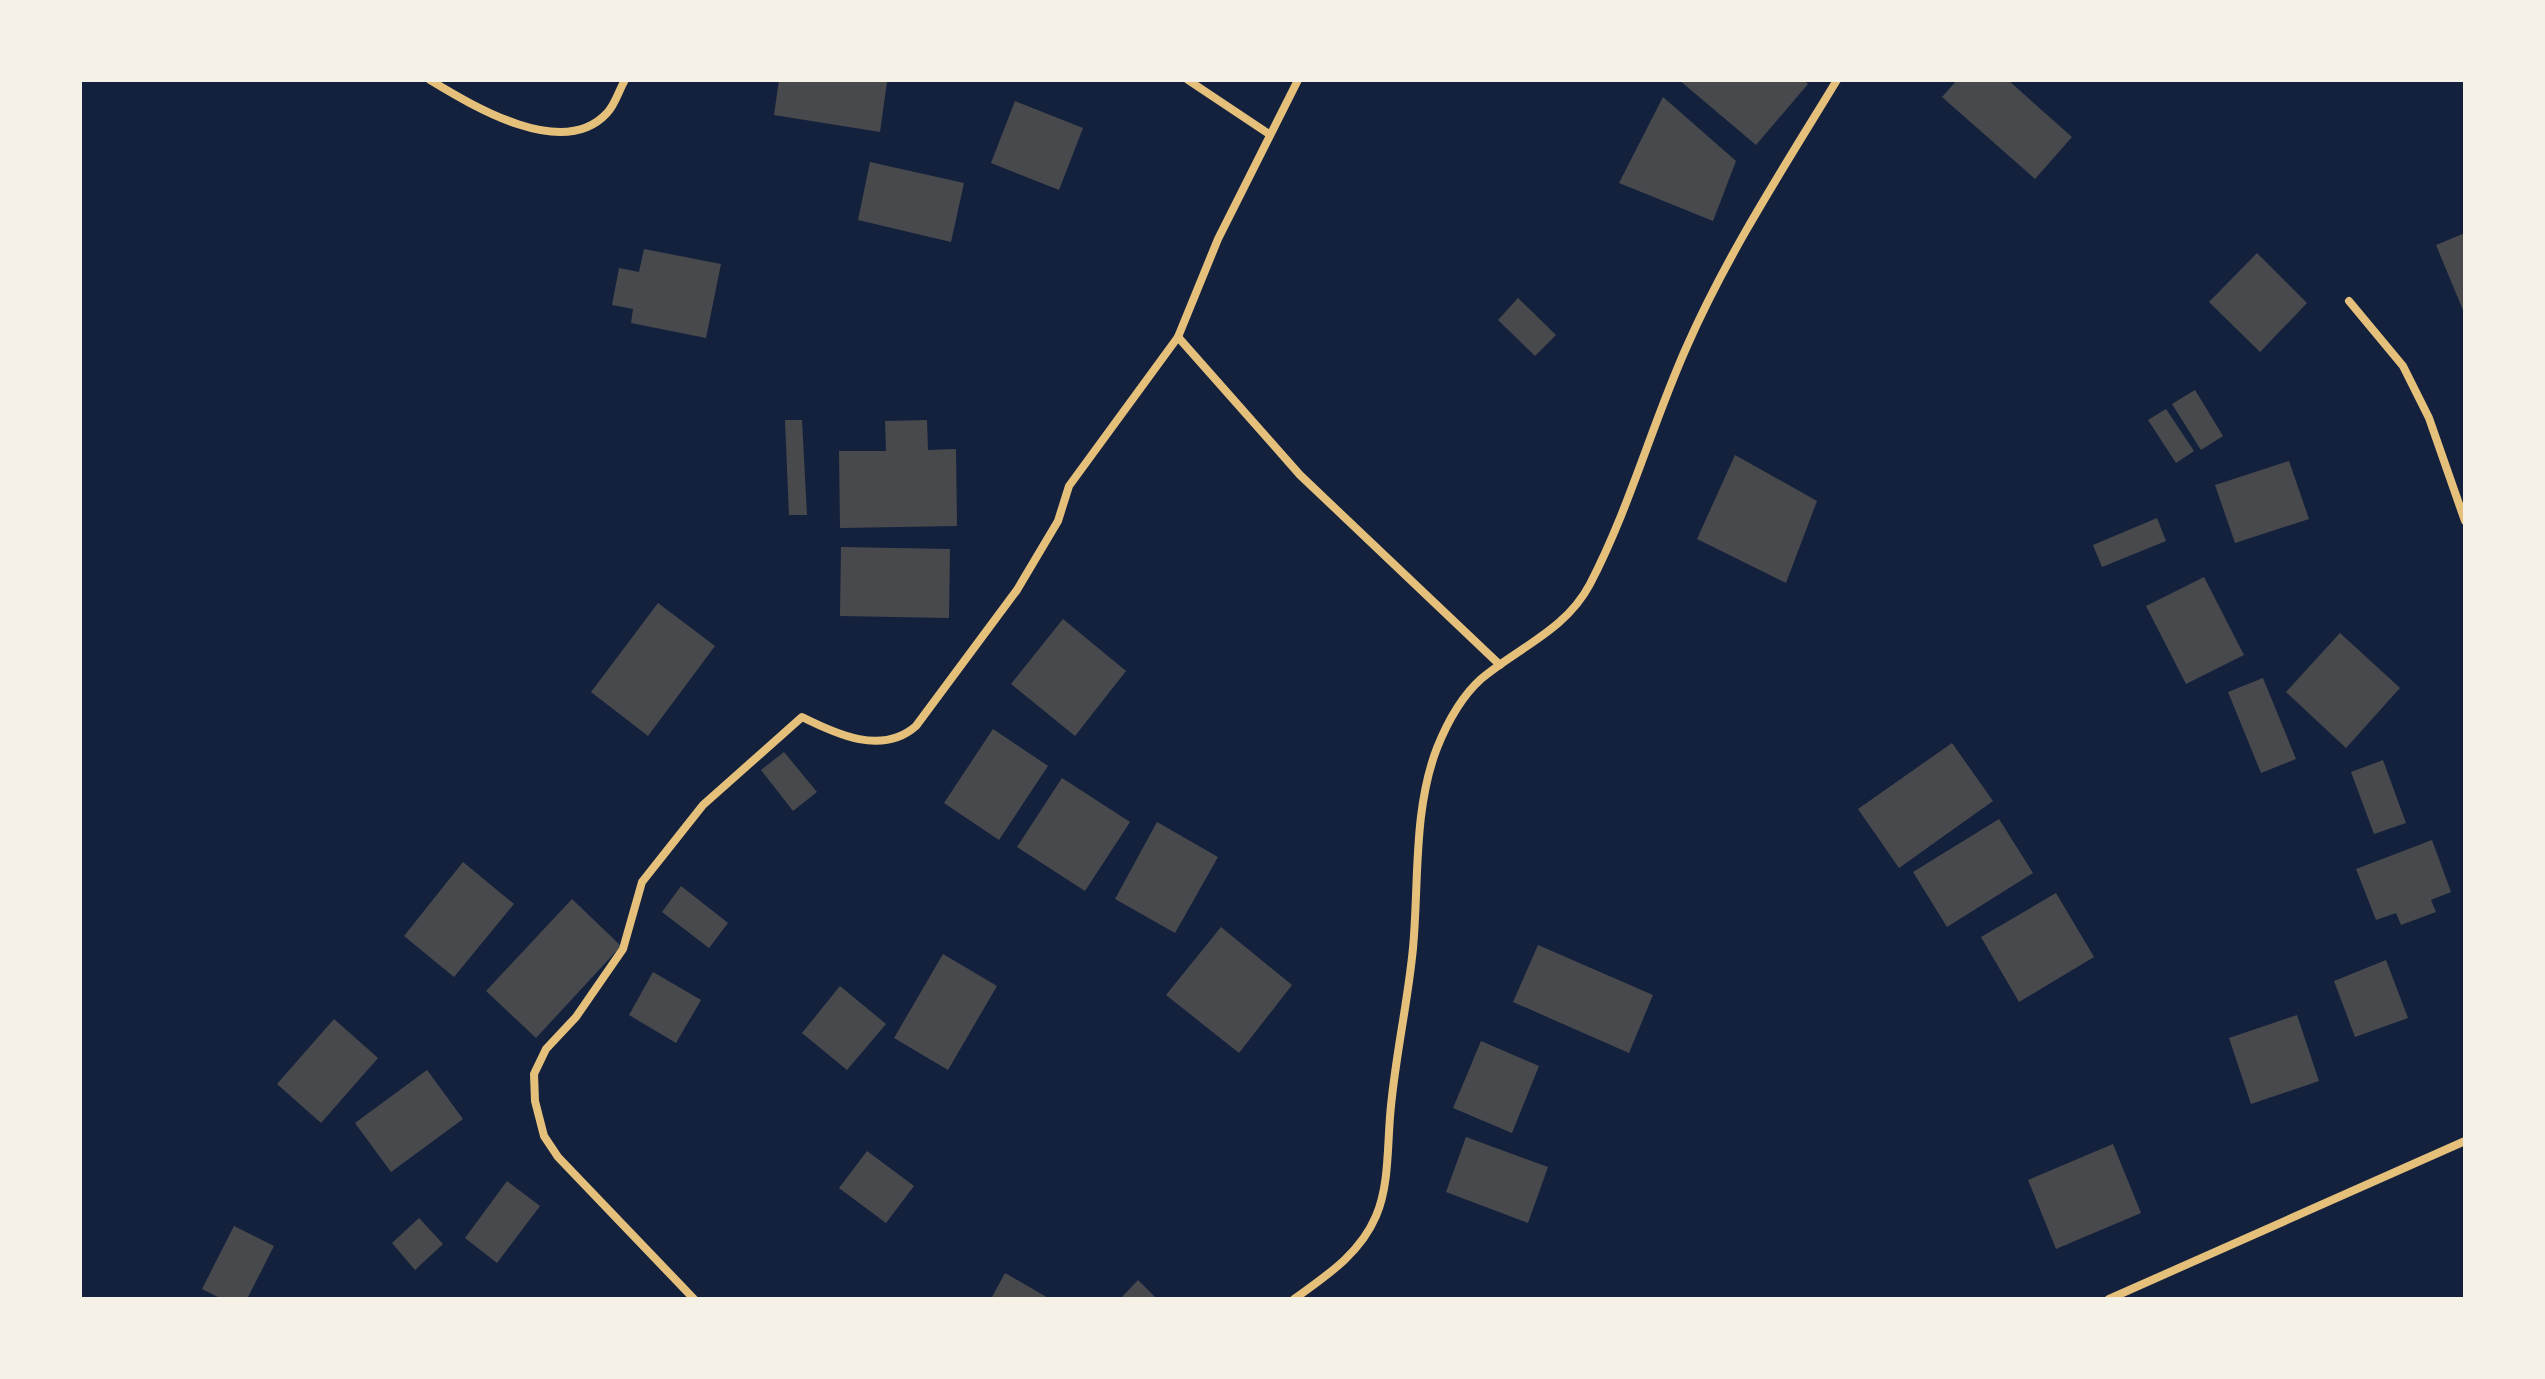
<svg xmlns="http://www.w3.org/2000/svg" width="2545" height="1379" font-family="'Work Sans',sans-serif">
  <style>
    .building { fill: #48494c }
    .lines { fill: none; stroke-linecap: round; stroke-linejoin: round }
    .minor { stroke: #e5c07b; stroke-width: 8 }
  </style>
  <rect width="100%" height="100%" fill="#14213d"/>
  <g class="building">
    <path d="M779 80 887 82 880 132 774 115Z"/>
    <path d="M1679 80H1804L1808 84 1756 145Z"/>
    <path d="M1957 80H2008L2072 137 2035 179 1942 97Z"/>
    <path d="M1663 97 1736 161 1713 221 1619 183Z"/>
    <path d="M1015 101 1083 128 1059 190 991 163Z"/>
    <path d="M870 162 964 183 951 242 858 220Z"/>
    <path d="M2465 233V315L2436 245Z"/>
    <path d="M644 249 721 264 706 338 631 323 633 309 612 305 619 268 639 272Z"/>
    <path d="M2257 253 2307 303 2260 352 2209 302Z"/>
    <path d="M1518 298 1556 335 1535 356 1498 320Z"/>
    <path d="M2195 390 2223 436 2201 450 2172 404Z"/>
    <path d="M2166 409 2194 451 2176 463 2148 420Z"/>
    <path d="M785 420H802L807 515H789Z"/>
    <path d="M927 420 928 450 956 449 957 526 840 528 839 451H886L885 421Z"/>
    <path d="M1735 455 1817 501 1786 583 1697 539Z"/>
    <path d="M2289 461 2309 519 2235 543 2215 485Z"/>
    <path d="M2157 518 2166 541 2102 567 2093 545Z"/>
    <path d="M841 547 950 549 949 618 840 616Z"/>
    <path d="M2204 577 2244 655 2186 684 2146 606Z"/>
    <path d="M658 603 715 646 648 736 591 692Z"/>
    <path d="M1063 619 1126 671 1075 736 1011 684Z"/>
    <path d="M2340 633 2400 688 2346 748 2286 692Z"/>
    <path d="M2263 678 2296 759 2261 773 2228 692Z"/>
    <path d="M993 729 1048 766 999 840 944 803Z"/>
    <path d="M1952 743 1993 801 1899 868 1858 809Z"/>
    <path d="M784 752 817 792 793 811 761 770Z"/>
    <path d="M2383 760 2406 823 2374 834 2351 772Z"/>
    <path d="M1062 778 1130 822 1085 891 1017 847Z"/>
    <path d="M1999 819 2033 873 1947 927 1913 872Z"/>
    <path d="M1157 822 1218 857 1175 933 1115 899Z"/>
    <path d="M2432 840 2451 892 2431 900 2436 912 2401 925 2396 913 2376 920 2356 869Z"/>
    <path d="M463 862 514 904 454 977 404 936Z"/>
    <path d="M681 886 728 923 709 948 662 912Z"/>
    <path d="M2056 893 2094 957 2019 1002 1981 937Z"/>
    <path d="M572 899 621 946 536 1038 486 991Z"/>
    <path d="M1221 927 1292 985 1239 1053 1166 995Z"/>
    <path d="M1538 945 1653 995 1629 1053 1513 1002Z"/>
    <path d="M943 954 997 986 948 1070 894 1038Z"/>
    <path d="M2386 960 2408 1018 2355 1037 2334 981Z"/>
    <path d="M653 972 701 1000 676 1043 629 1015Z"/>
    <path d="M840 986 886 1024 847 1070 802 1033Z"/>
    <path d="M2297 1015 2319 1081 2251 1104 2229 1038Z"/>
    <path d="M334 1019 378 1058 321 1123 277 1084Z"/>
    <path d="M1481 1041 1539 1066 1512 1133 1453 1108Z"/>
    <path d="M427 1070 463 1119 391 1172 355 1123Z"/>
    <path d="M1466 1137 1548 1167 1528 1223 1446 1192Z"/>
    <path d="M2113 1144 2141 1213 2056 1249 2028 1180Z"/>
    <path d="M867 1151 914 1186 886 1223 839 1188Z"/>
    <path d="M507 1181 540 1206 497 1263 465 1238Z"/>
    <path d="M419 1218 443 1244 415 1270 392 1243Z"/>
    <path d="M234 1226 274 1246 247 1299H222L202 1289Z"/>
    <path d="M1005 1273 1050 1299H991Z"/>
    <path d="M1138 1280 1157 1299H1120Z"/>
  </g>
  <g class="lines">
    <g class="minor">
      <path d="M430 80C473 106 563 161 607 113 615 105 619 90 625 80"/>
      <path d="M1188 80 1269 134"/>
      <path d="M2349 301 2403 366 2429 418 2465 521"/>
      <path d="M1178 337 1300 475 1500 665"/>
      <path d="M694 1299 558 1157 544 1136 535 1101 534 1074 546 1049 576 1017 623 949 642 882 703 805 802 717C836 734 882 756 916 726L1017 590 1058 521 1069 486 1178 337 1218 239 1298 80"/>
      <path d="M1294 1299C1326 1276 1360 1254 1376 1216 1390 1184 1387 1141 1391 1106 1396 1053 1408 1001 1413 948 1419 883 1413 810 1437 748 1447 723 1461 697 1481 679 1519 647 1566 630 1590 584 1630 507 1652 424 1687 346 1728 253 1784 167 1837 80"/>
      <path d="M2109 1299 2465 1141"/>
    </g>
  </g>
  <rect width="2545" height="1379" fill="none" stroke="#f6f1e7" stroke-width="164"/>
</svg>
